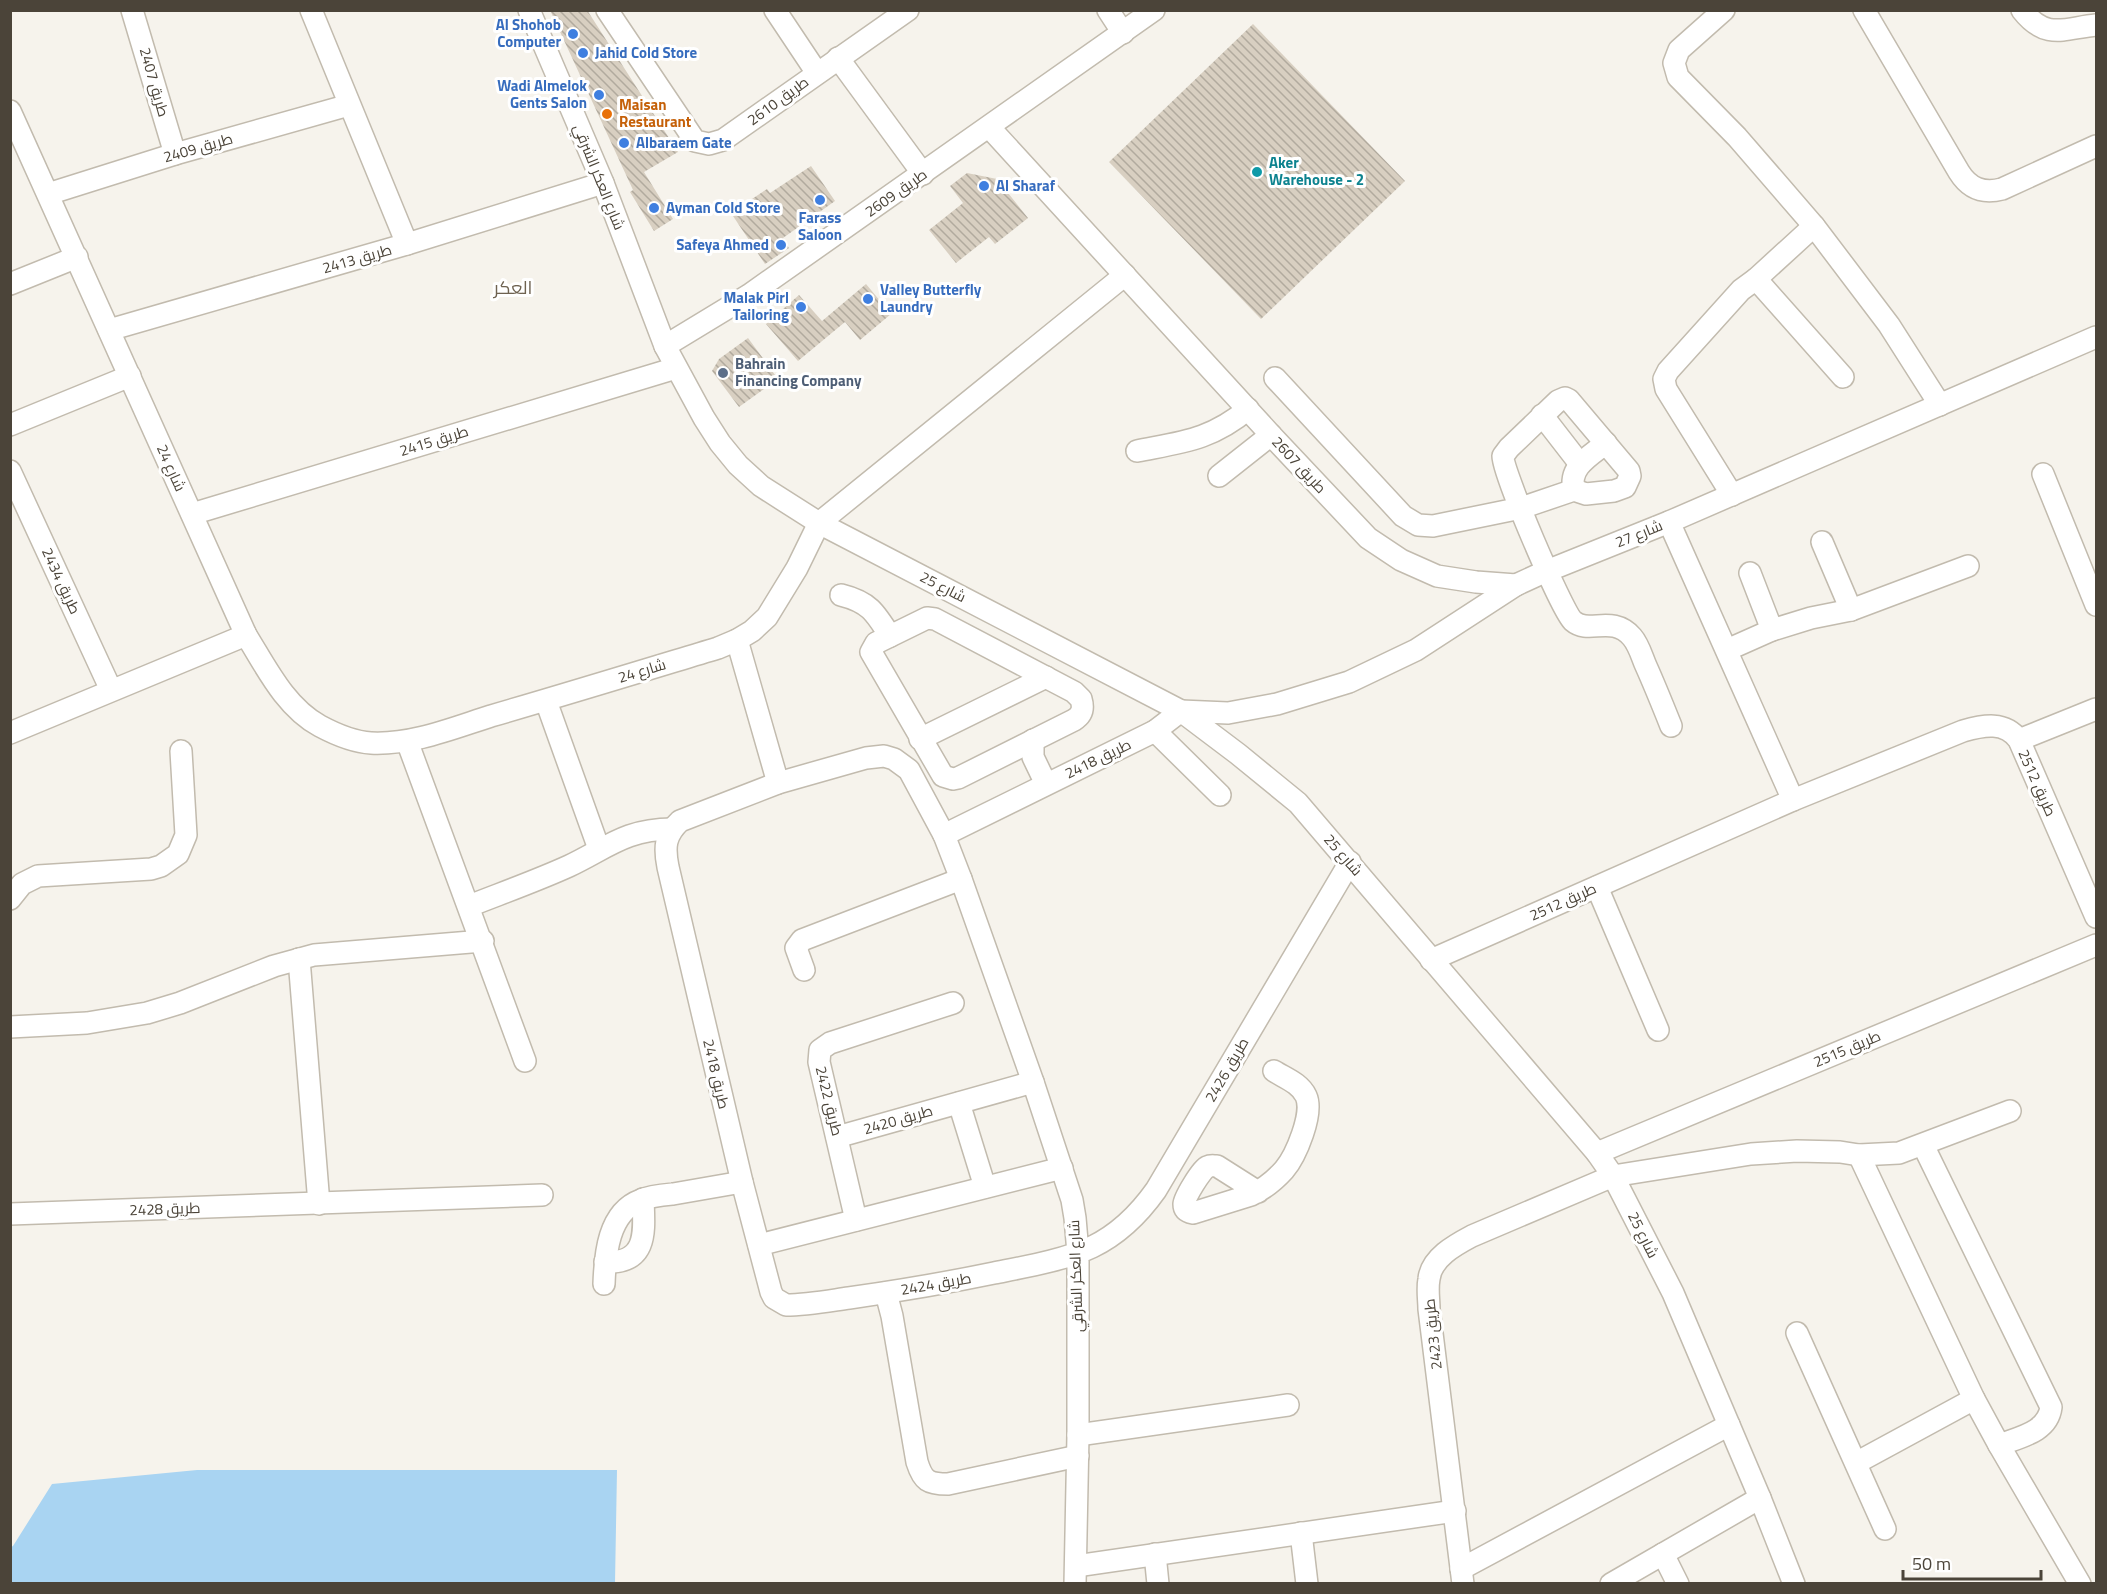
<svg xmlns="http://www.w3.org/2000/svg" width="2107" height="1594" font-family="'Titillium Web',Cairo,sans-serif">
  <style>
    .water { fill: #a9d4f2 }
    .building { fill: url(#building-back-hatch) }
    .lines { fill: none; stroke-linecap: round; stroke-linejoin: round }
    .minor-casing { stroke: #c2bbae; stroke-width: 24 }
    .minor { stroke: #fff; stroke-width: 21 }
    .shop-dot { fill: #3f7fe0; stroke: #fff; stroke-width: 2 }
    .food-dot { fill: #e8710a; stroke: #fff; stroke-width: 2 }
    .culture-dot { fill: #0f9aa8; stroke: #fff; stroke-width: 2 }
    .service-dot { fill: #5c6f8a; stroke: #fff; stroke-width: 2 }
    .labels { text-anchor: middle; stroke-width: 6; stroke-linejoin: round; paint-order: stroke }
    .shop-label { font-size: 15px; font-weight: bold; fill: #366cbe; stroke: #fff; text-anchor: start }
    .street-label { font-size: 15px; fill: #4b4439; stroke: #fff }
    .food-label { font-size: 15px; font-weight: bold; fill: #c56008; stroke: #fff; text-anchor: start }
    .culture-label { font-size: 15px; font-weight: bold; fill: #0d838f; stroke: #fff; text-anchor: start }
    .service-label { font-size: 15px; font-weight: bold; fill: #4e5e75; stroke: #fff; text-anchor: start }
    .quarter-label { font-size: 18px; fill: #6e6250; stroke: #fff }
  </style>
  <defs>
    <pattern id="building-back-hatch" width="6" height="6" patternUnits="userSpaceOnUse" patternTransform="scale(1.5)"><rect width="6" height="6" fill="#d8cfc1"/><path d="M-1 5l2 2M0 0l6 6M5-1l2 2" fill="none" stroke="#b1aa9e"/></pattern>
  </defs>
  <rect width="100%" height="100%" fill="#f6f3ec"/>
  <path class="water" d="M197 1470H617L615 1583H11V1547L13 1546 52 1484Z"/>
  <g class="building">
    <path d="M550 10H587L678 152 644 172 673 219 654 231 630 192 633 190Z"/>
    <path d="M1253 24 1405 181 1261 319 1109 162Z"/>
    <path d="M811 166 835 201 783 238 789 248 765 264 731 213 767 189 770 193Z"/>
    <path d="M967 173 997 179 1028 218 995 244 989 237 956 263 929 230 963 203 950 186Z"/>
    <path d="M866 284 891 314 860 340 845 322 798 361 766 324 799 295 822 321Z"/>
    <path d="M748 338 778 379 739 407 712 371 719 359Z"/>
  </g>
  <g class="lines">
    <defs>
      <g id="minor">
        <path d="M132 10 175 154"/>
        <path d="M311 10 407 244"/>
        <path d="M529 10 603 183 665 346 704 418 720 443 738 465 761 486 819 523 1181 711 1238 754 1298 803 1597 1153 1613 1176 1673 1293 1760 1498 1794 1584"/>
        <path d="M607 10 695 141 709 144 723 140 908 10"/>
        <path d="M775 10 817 73"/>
        <path d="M1108 10 1123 33"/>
        <path d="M1724 10 1679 50 1674 63 1678 77 1737 137 1814 226 1889 325 1940 405"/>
        <path d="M1864 10 1959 172C1969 188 1983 194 2002 189L2096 146"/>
        <path d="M2022 10C2046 41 2065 28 2096 25"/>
        <path d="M838 58 923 174"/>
        <path d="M10 111 246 635C266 667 285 707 320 726 335 734 354 742 371 743 412 745 453 728 491 716 567 694 642 671 718 648L737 640 752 631 767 617 797 568 819 523 1125 275"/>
        <path d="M989 127 1271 435 1368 538 1401 560 1437 576 1476 582 1516 585"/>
        <path d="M48 194 175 154 349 105"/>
        <path d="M1756 279 1814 226"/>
        <path d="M10 284 77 257"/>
        <path d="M109 330 407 244 603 183"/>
        <path d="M665 346 749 295 1154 10"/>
        <path d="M1275 378 1403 516 1418 525 1433 526 1521 508 1574 490 1586 494 1614 491 1625 487 1630 476 1629 471 1569 400 1565 398 1558 401 1509 448 1503 456C1502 471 1562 611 1573 621 1589 635 1612 614 1632 637 1639 645 1642 657 1646 666 1655 686 1663 706 1671 726"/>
        <path d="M1542 415 1580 464"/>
        <path d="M10 425 130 376"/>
        <path d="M1137 451C1182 442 1211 440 1248 409"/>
        <path d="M10 471 111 690"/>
        <path d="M2043 474 2096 605"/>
        <path d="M1219 476 1271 435"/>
        <path d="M1574 490C1568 467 1590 456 1606 443"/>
        <path d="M1732 495 1666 389 1664 379 1668 371 1741 290 1756 279 1843 377"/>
        <path d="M192 514 676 368"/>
        <path d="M1669 522 1793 800"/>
        <path d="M1822 542 1851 610"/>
        <path d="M1750 573 1772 630"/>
        <path d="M841 595C869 602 875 612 890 636"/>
        <path d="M927 618 935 619 1074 692 1081 699C1084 709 1082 715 1074 720L958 778 953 779 943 776 871 652 876 643Z"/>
        <path d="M737 640 778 783"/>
        <path d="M1727 650 1772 630 1811 618 1851 610 1968 566"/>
        <path d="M546 701 599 849"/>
        <path d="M1155 731 1220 795"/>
        <path d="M10 733 246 635"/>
        <path d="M920 739 1046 677"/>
        <path d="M1033 740V757L1046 784"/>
        <path d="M2019 740 2096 709"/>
        <path d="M407 741 525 1061"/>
        <path d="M944 835 1155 731 1181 711 1228 713 1277 704 1349 682 1416 650 1516 585 1542 573 1669 522 2096 337"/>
        <path d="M1597 887 1658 1030"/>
        <path d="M10 899 22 884 38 876 151 869 161 866 178 854 186 835 181 751"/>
        <path d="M469 906C502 893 536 881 569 866 607 848 626 829 672 829"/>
        <path d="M299 959 319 1204"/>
        <path d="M1431 960 1793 800 1963 731C1984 725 2005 721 2019 740L2096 917"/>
        <path d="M804 970 796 948 802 940 961 879"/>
        <path d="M10 1027 87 1023 147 1013 180 1003 274 966 314 955 483 941"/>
        <path d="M959 1103 985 1187"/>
        <path d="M837 1137 1033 1082"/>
        <path d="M1923 1145 2051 1407C2048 1432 2020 1437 1999 1445"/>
        <path d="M1597 1153 2096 945"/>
        <path d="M1859 1155 1974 1399 1999 1445 2080 1584"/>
        <path d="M1258 1192 1217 1166C1213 1166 1211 1165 1207 1167 1202 1169 1184 1198 1184 1204 1184 1210 1188 1212 1193 1213L1251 1195C1264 1189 1275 1180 1284 1170 1296 1156 1314 1113 1306 1096 1300 1083 1285 1078 1274 1071"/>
        <path d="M10 1214 542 1195"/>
        <path d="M856 1220 819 1062 820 1050 830 1043 953 1003"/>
        <path d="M759 1245 1062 1168"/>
        <path d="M605 1262C649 1264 644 1230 643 1199"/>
        <path d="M604 1284C605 1255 608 1212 641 1200 650 1196 662 1195 673 1194 696 1190 719 1186 742 1182"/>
        <path d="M886 1293 892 1316 917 1462C923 1481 928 1484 948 1484L1078 1456"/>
        <path d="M1797 1333 1885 1529"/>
        <path d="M1078 1435 1288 1405"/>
        <path d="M1856 1463 1974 1399"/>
        <path d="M1301 1533 1307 1584"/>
        <path d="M1155 1554 1158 1584"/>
        <path d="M1663 1554 1678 1584"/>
        <path d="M1076 1566 1455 1511"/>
        <path d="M1461 1569 1729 1425"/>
        <path d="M1075 1584 1078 1435V1253L1075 1218 1072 1200 1033 1082 961 879 944 835 909 770 894 759 884 756 866 758 778 783 680 821C665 835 664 847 668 867L742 1182 771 1292 774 1298 786 1305C807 1305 828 1301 849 1298 898 1291 946 1283 994 1273 1024 1267 1065 1260 1092 1247 1119 1234 1139 1214 1156 1190L1350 862"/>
        <path d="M1463 1584 1429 1309C1429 1300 1427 1289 1429 1279 1431 1258 1455 1245 1472 1236L1613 1176 1751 1154 1797 1151 1840 1152 1859 1155 1899 1153 2010 1111"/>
        <path d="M1611 1584 1760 1498"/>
      </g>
    </defs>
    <use href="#minor" class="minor-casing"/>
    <use href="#minor" class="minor"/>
  </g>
  <g class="shop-dot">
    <circle cx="573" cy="34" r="6"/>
    <circle cx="583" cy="53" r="6"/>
    <circle cx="599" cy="95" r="6"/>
    <circle cx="624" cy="143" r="6"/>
    <circle cx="984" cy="186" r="6"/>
    <circle cx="820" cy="200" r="6"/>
    <circle cx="654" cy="208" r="6"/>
    <circle cx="781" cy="245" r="6"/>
    <circle cx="868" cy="299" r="6"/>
    <circle cx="801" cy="307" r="6"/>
  </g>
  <circle class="food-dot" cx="607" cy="114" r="6"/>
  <circle class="culture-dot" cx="1257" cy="172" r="6"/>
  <circle class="service-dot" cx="723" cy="373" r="6"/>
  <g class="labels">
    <g class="shop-label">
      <text x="561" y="30" text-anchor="end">Al Shohob<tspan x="561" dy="17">Computer</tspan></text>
      <text x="595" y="58">Jahid Cold Store</text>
      <text x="587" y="91" text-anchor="end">Wadi Almelok<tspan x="587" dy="17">Gents Salon</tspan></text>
      <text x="636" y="148">Albaraem Gate</text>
      <text x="996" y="191">Al Sharaf</text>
      <text x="666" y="213">Ayman Cold Store</text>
      <text x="820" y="223" text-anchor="middle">Farass<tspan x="820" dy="17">Saloon</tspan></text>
      <text x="769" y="250" text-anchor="end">Safeya Ahmed</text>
      <text x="880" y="295">Valley Butterfly<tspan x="880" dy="17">Laundry</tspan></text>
      <text x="789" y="303" text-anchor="end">Malak Pirl<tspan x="789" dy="17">Tailoring</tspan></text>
    </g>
    <g class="street-label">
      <text transform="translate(154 82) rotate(74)" y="5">طريق 2407</text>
      <text transform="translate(778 101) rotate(-36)" y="5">طريق 2610</text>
      <text transform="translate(198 148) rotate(-16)" y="5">طريق 2409</text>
      <text transform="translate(599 177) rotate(68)" y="5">شارع العكر الشرقي</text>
      <text transform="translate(896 193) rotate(-35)" y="5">طريق 2609</text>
      <text transform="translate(357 259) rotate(-16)" y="5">طريق 2413</text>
      <text transform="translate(434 441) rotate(-17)" y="5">طريق 2415</text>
      <text transform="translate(1299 465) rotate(47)" y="5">طريق 2607</text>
      <text transform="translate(171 468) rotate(66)" y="5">شارع 24</text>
      <text transform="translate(1639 534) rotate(-22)" y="5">شارع 27</text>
      <text transform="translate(61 581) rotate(65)" y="5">طريق 2434</text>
      <text transform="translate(943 587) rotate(27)" y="5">شارع 25</text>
      <text transform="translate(642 671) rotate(-17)" y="5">شارع 24</text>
      <text transform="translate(1098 759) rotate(-26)" y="5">طريق 2418</text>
      <text transform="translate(2037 783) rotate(66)" y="5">طريق 2512</text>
      <text transform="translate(1343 855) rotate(49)" y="5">شارع 25</text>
      <text transform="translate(1563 902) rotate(-24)" y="5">طريق 2512</text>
      <text transform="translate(1847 1049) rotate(-23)" y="5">طريق 2515</text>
      <text transform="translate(1227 1070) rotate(-60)" y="5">طريق 2426</text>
      <text transform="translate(716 1074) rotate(77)" y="5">طريق 2418</text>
      <text transform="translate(829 1101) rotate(76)" y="5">طريق 2422</text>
      <text transform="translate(898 1120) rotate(-16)" y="5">طريق 2420</text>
      <text transform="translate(165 1209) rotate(-2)" y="5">طريق 2428</text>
      <text transform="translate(1643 1235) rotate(63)" y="5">شارع 25</text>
      <text transform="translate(1076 1276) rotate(-92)" y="5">شارع العكر الشرقي</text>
      <text transform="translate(936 1284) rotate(-10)" y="5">طريق 2424</text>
      <text transform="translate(1433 1334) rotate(-96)" y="5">طريق 2423</text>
    </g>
    <g class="food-label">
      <text x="619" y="110">Maisan<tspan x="619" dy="17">Restaurant</tspan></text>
    </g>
    <g class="culture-label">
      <text x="1269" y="168">Aker<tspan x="1269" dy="17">Warehouse - 2</tspan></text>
    </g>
    <g class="service-label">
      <text x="735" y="369">Bahrain<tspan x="735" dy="17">Financing Company</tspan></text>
    </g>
    <g class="quarter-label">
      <text x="513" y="294">العكر</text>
    </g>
  </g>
  <rect width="2107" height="1594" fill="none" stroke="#4b4439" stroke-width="24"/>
  <path d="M1903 1570v9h138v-9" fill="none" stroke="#4b4439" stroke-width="3"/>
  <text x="1912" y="1570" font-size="18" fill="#4b4439" stroke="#ffffff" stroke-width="4.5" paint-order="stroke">50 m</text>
</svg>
